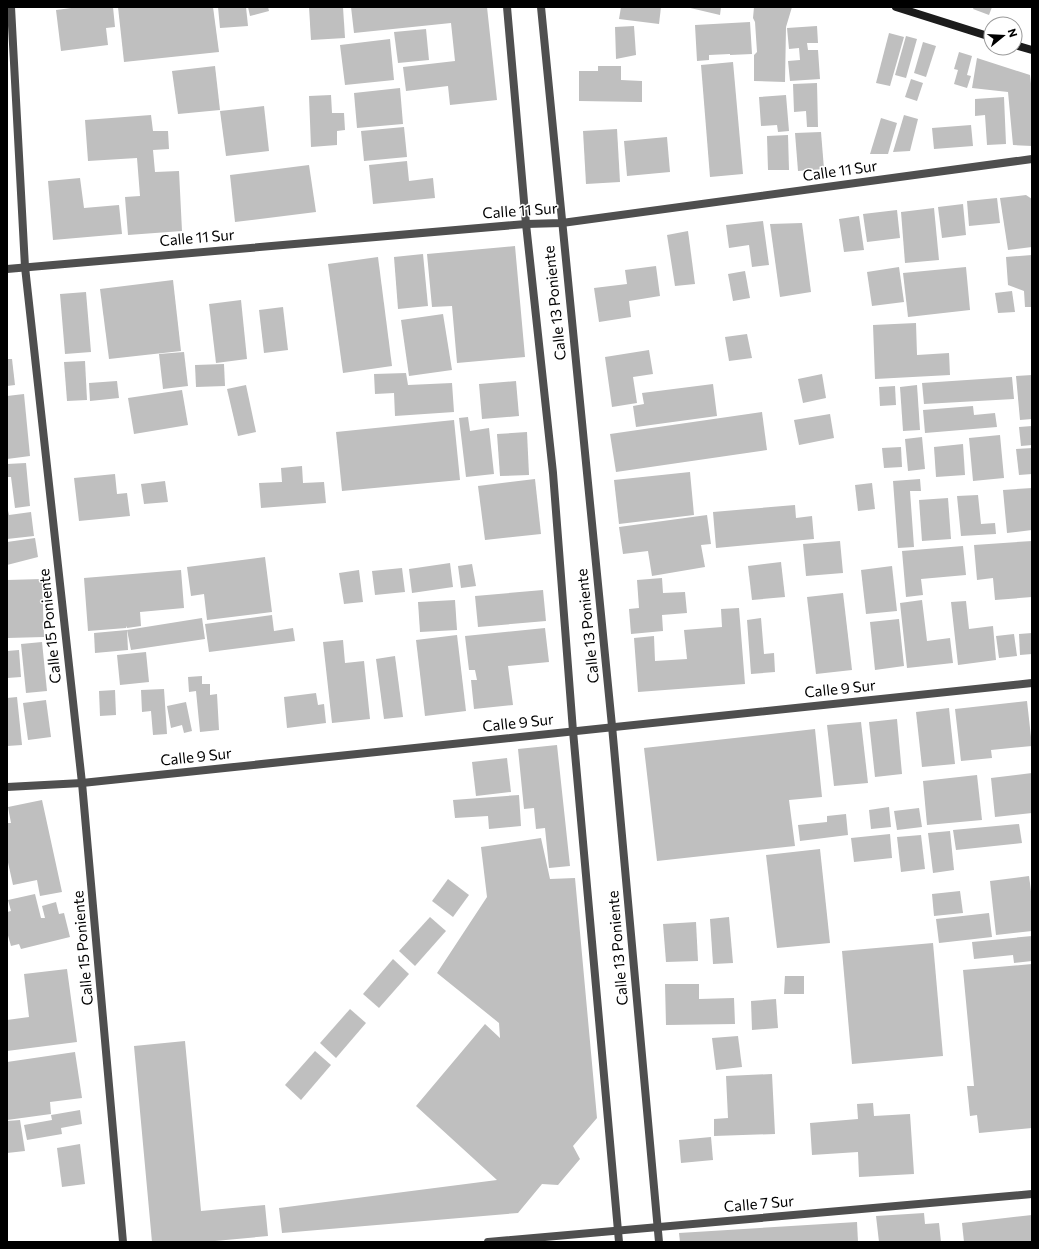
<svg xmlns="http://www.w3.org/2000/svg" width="1039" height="1249" font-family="Commissioner,sans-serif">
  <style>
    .building { fill: #bfbfbf }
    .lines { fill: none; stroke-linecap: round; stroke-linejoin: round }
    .street { stroke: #4f4f4f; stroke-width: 8 }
    .secondary { stroke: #1c1c1c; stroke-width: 8 }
    .labels { text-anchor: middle; stroke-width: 3; stroke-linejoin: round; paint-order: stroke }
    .street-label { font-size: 15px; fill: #000; stroke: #fff }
  </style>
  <rect width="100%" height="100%" fill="#fff"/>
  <g class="building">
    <path d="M79 7H113L115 27 106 28 108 45 61 51 56 10Z"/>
    <path d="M118 7H213L219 52 124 62Z"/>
    <path d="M218 7H246L248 26 220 28Z"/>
    <path d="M248 7H268L269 11 250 16Z"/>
    <path d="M309 7H343L345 38 311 40Z"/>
    <path d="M351 7H487L497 100 450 105 448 86 406 91 403 67 455 61 451 23 354 33Z"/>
    <path d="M621 7H661L659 24 619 19Z"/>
    <path d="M686 7H721L720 15Z"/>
    <path d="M754 7H792L786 27 785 82 754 81V55L757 52 755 22 753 18Z"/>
    <path d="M974 7H992L989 15 973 9Z"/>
    <path d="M750 22 752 54 730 55V54L709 55V60L697 61 695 25Z"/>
    <path d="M634 26 636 55 616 59 615 27Z"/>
    <path d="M817 26 818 43H807L808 50H818L820 79 790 81 788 61 800 60 799 48 789 49 787 28Z"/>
    <path d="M426 29 429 60 398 63 394 32Z"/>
    <path d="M889 33 904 37 890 86 876 83Z"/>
    <path d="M906 36 917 39 906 78 895 75Z"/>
    <path d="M390 39 394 80 345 85 340 45Z"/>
    <path d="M923 42 936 46 926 77 914 73Z"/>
    <path d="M959 52 972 56 967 75 971 76 967 88 954 84 958 70 954 69Z"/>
    <path d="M977 58 1030 75 1032 92V146L1013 145 1008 92 972 88Z"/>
    <path d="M733 62 743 174 710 177 701 65Z"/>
    <path d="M215 66 220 110 178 114 172 71Z"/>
    <path d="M598 66H621V80L642 81V102L579 101V71H598Z"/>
    <path d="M911 79 923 83 917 101 905 97Z"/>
    <path d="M817 83 818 127H807L806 111 794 112 793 84Z"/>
    <path d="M400 88 403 124 357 128 354 93Z"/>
    <path d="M331 95 332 113H344L345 130 337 131V145L311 147 309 96Z"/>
    <path d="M786 95 789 131 778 132 777 125 761 126 759 97Z"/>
    <path d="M1004 97 1006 144 987 145 985 115 975 116V99Z"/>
    <path d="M264 106 269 151 226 156 220 111Z"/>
    <path d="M151 115 153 131H168L169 149 153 150 155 172 179 171 182 231 128 235 125 197 140 196 137 158 88 161 85 120Z"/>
    <path d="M904 115 918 119 910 151 893 152Z"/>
    <path d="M881 118 897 123 888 154H870Z"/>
    <path d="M971 125 973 146 934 149 932 128Z"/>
    <path d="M404 127 407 157 364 161 361 131Z"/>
    <path d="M617 129 620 182 586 184 583 131Z"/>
    <path d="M821 132 824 169 798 171 795 133Z"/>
    <path d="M788 135 789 170H768L767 136Z"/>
    <path d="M667 137 670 172 627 176 624 141Z"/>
    <path d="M407 161 409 181 433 178 435 198 373 204 369 165Z"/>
    <path d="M309 165 316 212 235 222 230 175Z"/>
    <path d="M80 178 84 208 119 205 122 234 53 240 48 181Z"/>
    <path d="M1026 195 1032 199V247L1008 250 1000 198Z"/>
    <path d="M997 198 1000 223 969 226 967 201Z"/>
    <path d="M963 204 966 235 942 238 938 207Z"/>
    <path d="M934 208 939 260 905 263 901 212Z"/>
    <path d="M897 210 900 238 867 242 863 214Z"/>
    <path d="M859 216 864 250 844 252 839 219Z"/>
    <path d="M763 221 769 265 752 267 749 245 729 248 726 225Z"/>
    <path d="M802 223 811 292 780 297 770 224Z"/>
    <path d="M688 231 695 284 675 286 667 235Z"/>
    <path d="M515 246 525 357 457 363 452 306 432 307 427 254Z"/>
    <path d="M423 254 428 306 398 309 394 257Z"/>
    <path d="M1032 255V307H1025L1024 291 1008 285 1006 257Z"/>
    <path d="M378 257 392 366 343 373 328 264Z"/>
    <path d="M656 266 660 296 629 301 631 317 599 322 594 288 627 284 625 270Z"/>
    <path d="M899 267 904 302 872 306 867 272Z"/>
    <path d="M966 267 970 310 908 317 903 273Z"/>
    <path d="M745 271 750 298 733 301 728 274Z"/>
    <path d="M173 280 181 351 109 359 100 289Z"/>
    <path d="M1012 291 1015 312 998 313 995 293Z"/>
    <path d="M86 292 91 352 65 354 60 294Z"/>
    <path d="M241 300 247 359 216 363 209 304Z"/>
    <path d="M283 307 288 350 264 353 259 310Z"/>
    <path d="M443 314 452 370 409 376 401 320Z"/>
    <path d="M916 323 917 355 949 353 950 375 875 379 873 325Z"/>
    <path d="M747 334 752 358 729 361 725 337Z"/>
    <path d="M649 350 653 374 633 377 637 403 612 407 605 357Z"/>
    <path d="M184 352 188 386 163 389 159 354Z"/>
    <path d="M7 359H12L15 385 7 386Z"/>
    <path d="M85 361 87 400 67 401 64 362Z"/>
    <path d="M224 364 225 386 196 387 195 365Z"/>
    <path d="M406 373 408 385 452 383 454 412 395 416 394 393 375 394 374 374Z"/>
    <path d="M822 374 826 398 803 403 798 379Z"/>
    <path d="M1032 375V419L1020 420 1016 376Z"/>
    <path d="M1012 377 1014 399 924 404 922 383Z"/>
    <path d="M117 381 119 398 90 401 89 383Z"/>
    <path d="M516 381 519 416 482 419 479 384Z"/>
    <path d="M713 384 717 416 636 427 633 406 644 404 642 393Z"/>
    <path d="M246 385 256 432 238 436 227 389Z"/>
    <path d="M917 385 920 430 903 431 900 387Z"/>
    <path d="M895 386 896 405 880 406 879 387Z"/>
    <path d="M182 390 188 425 134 434 128 398Z"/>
    <path d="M24 394 30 456 7 459V396Z"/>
    <path d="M973 406 974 415 995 413 997 427 925 433 923 410Z"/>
    <path d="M762 412 767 450 616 472 610 434Z"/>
    <path d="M830 414 834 438 799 445 794 420Z"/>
    <path d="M468 417 470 431 489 428 494 474 466 477 459 418Z"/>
    <path d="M454 420 460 480 342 491 336 432Z"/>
    <path d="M1032 426V445L1021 446 1019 427Z"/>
    <path d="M527 432 529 475 500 476 497 434Z"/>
    <path d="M1000 435 1004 478 973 481 969 438Z"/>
    <path d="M922 437 925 469 908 471 905 439Z"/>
    <path d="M963 444 965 475 936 477 934 447Z"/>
    <path d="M901 447 902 467 884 468 882 448Z"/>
    <path d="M1032 448V474L1019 475 1016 449Z"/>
    <path d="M26 463 30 506 15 508 11 477H7V464Z"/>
    <path d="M302 466 303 483 324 482 326 503 261 508 259 483 282 482 281 468Z"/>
    <path d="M690 472 694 515 619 524 614 480Z"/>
    <path d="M115 474 117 494 127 493 130 516 79 521 74 478Z"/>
    <path d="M535 479 541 534 485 540 478 486Z"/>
    <path d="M920 479 921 491H910L914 547 898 548 893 481Z"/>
    <path d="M165 481 168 502 144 504 141 484Z"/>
    <path d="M872 483 875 509 858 511 855 485Z"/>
    <path d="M1032 488V530L1007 533 1003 490Z"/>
    <path d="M978 495 981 524 995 523 996 534 961 536 957 496Z"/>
    <path d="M948 498 951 539 922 541 919 500Z"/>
    <path d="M795 505 796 518 812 516 814 539 716 548 713 512Z"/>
    <path d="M7 506 9 515 31 512 34 536 7 539Z"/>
    <path d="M707 515 711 544 701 545 705 567 652 576 648 551 623 554 619 527Z"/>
    <path d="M35 538 38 557 7 565V542Z"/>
    <path d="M840 541 843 573 806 576 803 544Z"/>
    <path d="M1032 541V597L995 600 993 578 977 580 974 545Z"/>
    <path d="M963 546 966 575 921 579 923 595 906 597 902 551Z"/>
    <path d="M265 557 272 612 207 620 204 594 191 596 187 567Z"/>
    <path d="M781 562 785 597 752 600 748 566Z"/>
    <path d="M450 563 453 587 412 593 409 569Z"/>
    <path d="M472 564 476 586 461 588 458 566Z"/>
    <path d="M892 566 897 611 866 614 861 570Z"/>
    <path d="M402 568 405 592 375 595 372 571Z"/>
    <path d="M181 570 184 608 140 612 141 626 127 628V626L126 628 88 631 84 578Z"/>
    <path d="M359 570 363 602 344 604 339 573Z"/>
    <path d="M662 578 663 593 685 592 687 613 662 615 663 631 631 634 629 609 639 608 637 580Z"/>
    <path d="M42 579 44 637 7 638V580Z"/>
    <path d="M543 590 546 621 478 627 475 596Z"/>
    <path d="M843 593 852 670 816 674 807 597Z"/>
    <path d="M455 600 457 630 420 632 418 602Z"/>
    <path d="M922 600 927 641 950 638 953 663 907 668 900 603Z"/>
    <path d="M966 601 969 629 993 626 996 660 958 665 951 602Z"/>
    <path d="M739 608 745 684 638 692 634 638 654 636 655 661 687 659 684 630 722 627 721 609Z"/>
    <path d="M272 615 274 631 293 628 295 641 209 652 205 624Z"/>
    <path d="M202 618 205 639 131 650 127 630Z"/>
    <path d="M761 618 764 654 774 653 775 672 751 674 747 620Z"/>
    <path d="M899 619 904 666 875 670 870 622Z"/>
    <path d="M545 628 549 662 508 666 513 705 474 709 471 680H477L475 670H469L465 636Z"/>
    <path d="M127 630 128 650 95 653 94 633Z"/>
    <path d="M1032 633V654L1020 655 1019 634Z"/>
    <path d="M1014 634 1017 656 999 658 996 636Z"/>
    <path d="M457 635 466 711 425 716 416 640Z"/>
    <path d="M343 640 345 663 364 661 370 719 332 723 323 642Z"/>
    <path d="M42 642 47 691 26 693 21 644Z"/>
    <path d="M19 650 21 677 7 678V651Z"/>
    <path d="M146 652 149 682 120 685 117 655Z"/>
    <path d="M395 656 403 717 384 719 376 659Z"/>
    <path d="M202 676V684H210V695L217 694 219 730 200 732 196 691 189 692 188 677Z"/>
    <path d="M164 689 167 734 153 735 151 711 142 712 141 690Z"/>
    <path d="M115 690 116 715 100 716 99 691Z"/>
    <path d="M316 693 318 705 324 704 326 723 287 728 284 697Z"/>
    <path d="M17 697 22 745 7 746V698Z"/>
    <path d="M46 700 51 737 28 740 23 703Z"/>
    <path d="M1027 701 1032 746 991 750 992 758 961 761 955 709Z"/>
    <path d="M186 702 192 731 184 733 182 725 171 728 167 706Z"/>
    <path d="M949 708 955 764 922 767 916 712Z"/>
    <path d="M897 719 902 774 875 777 869 722Z"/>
    <path d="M861 722 868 783 834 786 827 725Z"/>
    <path d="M815 729 822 797 789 800 795 846 657 861 644 748Z"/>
    <path d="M557 745 570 866 549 868 545 828 536 829 534 808 524 809 518 749Z"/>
    <path d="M507 758 511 792 476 796 472 762Z"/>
    <path d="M1032 773V813L995 817 991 778Z"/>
    <path d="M977 775 982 820 927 825 923 781Z"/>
    <path d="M519 795 521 826 489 829 488 816 455 818 453 800Z"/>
    <path d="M42 800 62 892 40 896 37 880 13 885 7 858V823H11L8 807Z"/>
    <path d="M889 807 891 827 871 829 869 810Z"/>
    <path d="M919 808 922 827 897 830 894 811Z"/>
    <path d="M846 814 848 835 800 841 798 825 827 822V816Z"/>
    <path d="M1019 824 1022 843 956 850 953 830Z"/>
    <path d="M950 831 954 870 933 873 928 833Z"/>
    <path d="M890 834 892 858 854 862 851 838Z"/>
    <path d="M921 835 925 869 901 872 897 837Z"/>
    <path d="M541 838 550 879 575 878 597 1118 573 1146 580 1159 558 1185 542 1184 518 1213 282 1233 279 1208 497 1180 416 1106 485 1024 500 1038 499 1023 437 973 487 897 481 847Z"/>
    <path d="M820 849 830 943 777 948 766 855Z"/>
    <path d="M1029 876 1032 899V931L996 935 990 881Z"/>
    <path d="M448 879 469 895 453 917 432 901Z"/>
    <path d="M960 891 963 913 934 916 932 894Z"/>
    <path d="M35 894 41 918H45L42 906 56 902 59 914 64 913 70 937 21 949 19 944 11 946 7 932V912L11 911 8 900Z"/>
    <path d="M989 913 992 937 939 943 936 919Z"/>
    <path d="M430 917 446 931 415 966 399 951Z"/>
    <path d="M729 917 733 963 713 964 710 919Z"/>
    <path d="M696 922 698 961 666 962 663 924Z"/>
    <path d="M1032 936V961L1014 963 1013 955 974 959 972 942Z"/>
    <path d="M933 943 943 1056 852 1064 842 951Z"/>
    <path d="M393 959 409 974 379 1008 363 994Z"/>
    <path d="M1032 964V1128L979 1133 977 1115 970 1116 967 1086H974L963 970Z"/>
    <path d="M67 969 77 1042 7 1051V1020L29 1017 24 974Z"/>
    <path d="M785 976H804V994H784Z"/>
    <path d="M665 984H699V999L734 998 735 1024 666 1025Z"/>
    <path d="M776 999 778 1028 752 1030 751 1001Z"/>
    <path d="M350 1009 366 1023 336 1058 320 1043Z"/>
    <path d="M738 1036 742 1067 716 1070 712 1038Z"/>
    <path d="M185 1041 201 1211 265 1205 268 1236 204 1242H152L134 1046Z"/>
    <path d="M315 1051 331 1065 301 1100 285 1085Z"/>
    <path d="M75 1052 82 1098 50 1102 51 1114 7 1120V1062Z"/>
    <path d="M772 1074 775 1134 714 1136V1119L728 1118 726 1076Z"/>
    <path d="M873 1103 874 1116 910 1114 914 1174 859 1177 858 1152 812 1155 810 1123 858 1119 857 1104Z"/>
    <path d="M80 1110 82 1124 61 1128 62 1134 27 1140 24 1125 52 1120 51 1115Z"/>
    <path d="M20 1120 25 1151 7 1153V1121Z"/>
    <path d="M711 1137 713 1160 681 1163 679 1140Z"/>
    <path d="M80 1144 85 1184 62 1187 57 1148Z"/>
    <path d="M924 1213 925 1224 939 1223 941 1242H879L876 1216Z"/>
    <path d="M1032 1215V1242H964L962 1223Z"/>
    <path d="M857 1222 858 1242H680L679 1233Z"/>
  </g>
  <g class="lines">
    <g class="street">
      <path d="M11 7 25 267 82 783 123 1242"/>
      <path d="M507 7 526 224 553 473 573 731 619 1242"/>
      <path d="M541 7 612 726 659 1242"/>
      <path d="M7 269 526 224 562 223 1032 159"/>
      <path d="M7 787 82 783 1032 683"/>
      <path d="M488 1242 1032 1194"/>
    </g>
    <g class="secondary">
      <path d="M896 7 991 37"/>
      <path d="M1015 45 1032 50"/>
    </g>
  </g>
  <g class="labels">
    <g class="street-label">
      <text transform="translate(840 171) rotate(-8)" y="5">Calle 11 Sur</text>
      <text transform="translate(520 211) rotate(-4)" y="5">Calle 11 Sur</text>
      <text transform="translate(197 238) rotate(-5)" y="5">Calle 11 Sur</text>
      <text transform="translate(555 303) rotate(-96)" y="5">Calle 13 Poniente</text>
      <text transform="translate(50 626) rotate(-96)" y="5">Calle 15 Poniente</text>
      <text transform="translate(588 626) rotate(-96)" y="5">Calle 13 Poniente</text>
      <text transform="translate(840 689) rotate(-6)" y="5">Calle 9 Sur</text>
      <text transform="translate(518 723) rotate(-6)" y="5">Calle 9 Sur</text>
      <text transform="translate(196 757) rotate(-6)" y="5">Calle 9 Sur</text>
      <text transform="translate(83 948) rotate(-95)" y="5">Calle 15 Poniente</text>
      <text transform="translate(618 948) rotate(-95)" y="5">Calle 13 Poniente</text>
      <text transform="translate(759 1204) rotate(-5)" y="5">Calle 7 Sur</text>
    </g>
  </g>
  <rect width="1039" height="1249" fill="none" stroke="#000000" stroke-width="16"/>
  <g transform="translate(1003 36) rotate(72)"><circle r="19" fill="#ffffff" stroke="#999999"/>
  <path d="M0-3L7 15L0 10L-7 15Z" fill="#000000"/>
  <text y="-6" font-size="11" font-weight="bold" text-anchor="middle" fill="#000000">N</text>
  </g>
</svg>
